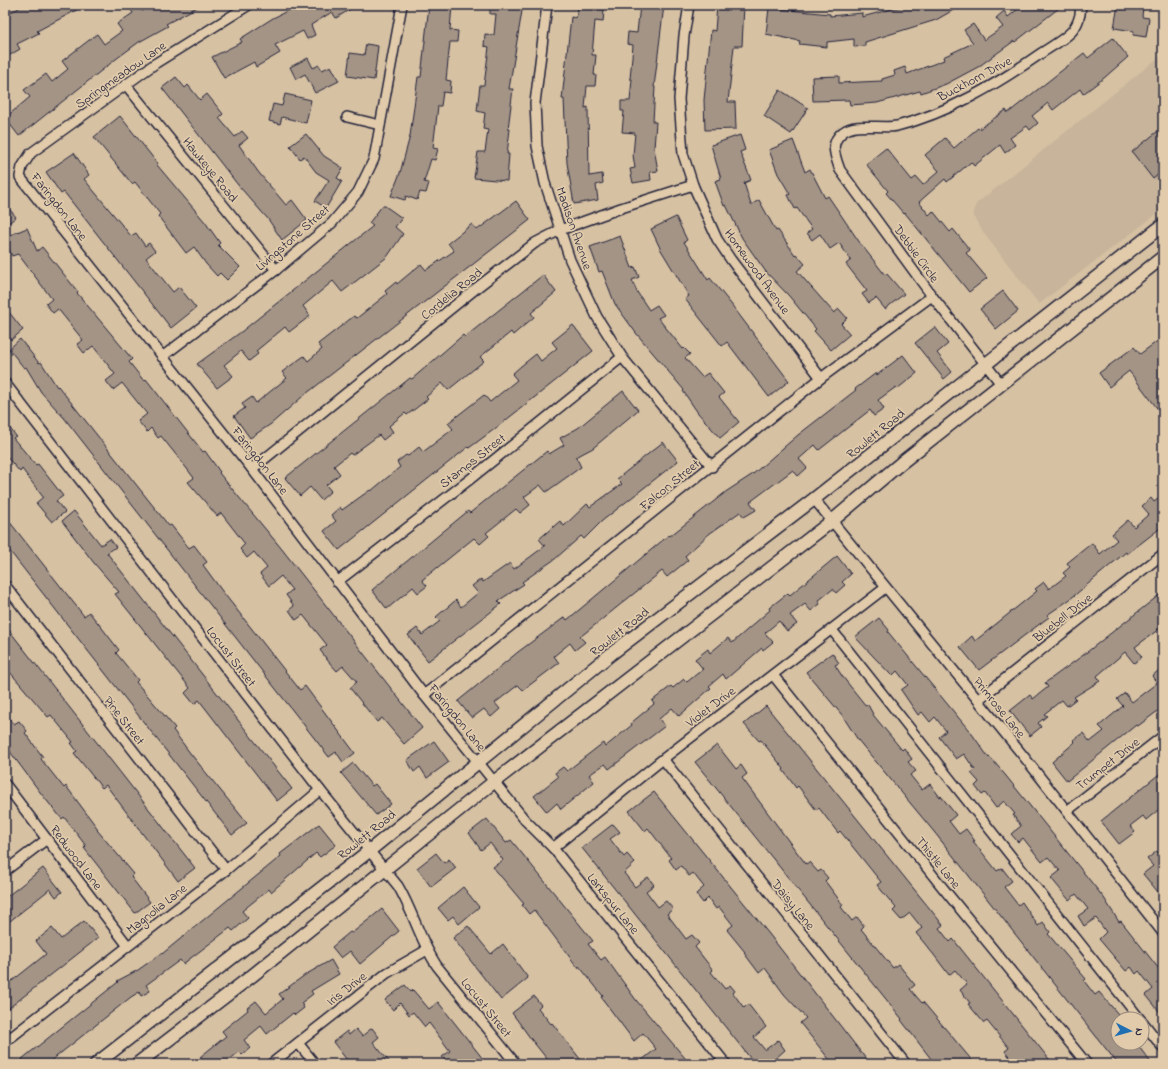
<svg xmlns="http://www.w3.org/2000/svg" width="1168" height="1069" font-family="'Indie Flower',sans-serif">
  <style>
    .built { fill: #c7b49a }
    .building { fill: #a49486; stroke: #22223b }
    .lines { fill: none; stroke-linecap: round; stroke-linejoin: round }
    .minor-casing { stroke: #22223b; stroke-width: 12 }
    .secondary-casing { stroke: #22223b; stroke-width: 15 }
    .minor { stroke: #e1cbaa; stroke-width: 9 }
    .secondary { stroke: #e1cbaa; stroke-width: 12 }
    .labels { text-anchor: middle; stroke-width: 3.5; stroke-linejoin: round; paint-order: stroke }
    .street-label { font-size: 13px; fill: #22223b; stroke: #e1cbaa }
  </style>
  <rect width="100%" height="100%" fill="#d6c1a3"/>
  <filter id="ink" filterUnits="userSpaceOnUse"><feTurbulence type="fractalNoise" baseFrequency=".025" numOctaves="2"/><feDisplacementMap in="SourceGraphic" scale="8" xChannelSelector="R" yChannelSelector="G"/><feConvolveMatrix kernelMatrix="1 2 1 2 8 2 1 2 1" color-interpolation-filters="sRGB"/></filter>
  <g filter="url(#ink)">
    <path class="built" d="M1163 54V209L1039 304 985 235 973 216 976 204Z"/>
    <g class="building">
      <path d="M17 5H86L37 31 39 33 17 44 20 49 5 58V15L19 8Z"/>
      <path d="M140 5 142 11 153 5H201L166 24 168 26 139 42 116 59 19 136 5 118 30 97 24 90 46 74 52 82 68 69 62 61 97 34 104 44 122 31 117 24 133 13 131 10Z"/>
      <path d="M299 5H357L336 18 332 12 311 25 315 35 307 39 303 31 275 45 280 53 256 67 254 62 224 78 212 57 242 42 240 39 273 18Z"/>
      <path d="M429 5H452L450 30 458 31 457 42H450L446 80 451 81 450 93 443 92 441 106H438L433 148 438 149 435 160 431 159 424 182 429 183 426 193 420 192 417 200 406 196 405 200 391 196 400 173 410 136 418 77H421Z"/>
      <path d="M490 5H523L509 89H513L508 129H510L507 154H509L507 181 474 178 478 152H485L488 130 483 129 485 113 477 111 480 85H484L489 47 484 46 485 34 494 35 496 14H490Z"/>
      <path d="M640 5H664L654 87H655L653 122H656L654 148 658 171 650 172 651 180 633 183 630 169 635 168 633 155 635 133 622 132 624 111H621V101H630L632 79H630L633 45 627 44 628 32 637 33Z"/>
      <path d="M717 5H744L742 46H734L728 102H735L736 129 705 130 704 100 711 30 715 31Z"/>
      <path d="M899 5H962L936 20 865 42V46L854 47V39L827 42V47L799 44 800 41 766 34 769 8 830 14V16L862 13V17L899 7Z"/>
      <path d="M1023 5H1063L1015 42 1014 41 978 67 946 84 921 93 920 91 877 103 850 105 849 100 813 101 812 77 839 76V83L882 81V79L895 75 894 71 905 67 907 74 944 60 943 57 973 43 964 30 973 24 984 40 1003 27 996 18 1004 11 1008 17Z"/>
      <path d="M1118 5 1143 7 1142 17 1149 18 1146 37 1133 35 1134 31 1114 28Z"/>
      <path d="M578 7 604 10 603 22 595 21 592 55H596L594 75H596L595 86H587L585 108 588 107 589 176 602 174 603 183 596 185 598 200 574 204 567 163 564 99H562L571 17 576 18Z"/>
      <path d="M1113 38 1128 57 1104 78 1083 94 1080 89 1053 110 1048 103 1032 116 1038 123 1030 130 1027 126 1010 138 1015 145 1005 153 1000 145 974 166 971 162 947 182 945 179 919 202 929 215 933 211 950 232 953 229 970 250 966 253 987 278 969 292 905 213 904 214 886 193 888 191 866 164 886 148 912 180 916 177 923 185 939 171 925 155 945 138 954 148 978 128 979 129 1006 110 1008 113 1084 53 1088 58Z"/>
      <path d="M366 44 378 46 374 80 347 76 350 53 364 55Z"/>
      <path d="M308 58 313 68 319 65 322 70 331 66 339 81 315 93 305 74 296 79 290 67Z"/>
      <path d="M176 77 185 88 188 85 200 100 207 94 223 114 219 118 235 137 242 131 248 138 239 145 259 173 286 205 292 200 307 220 282 240 268 219 238 185 162 88Z"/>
      <path d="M780 90 808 108 791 134 764 116Z"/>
      <path d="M285 94 311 100 306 123 282 117 280 124 269 121 273 104 282 106Z"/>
      <path d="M120 116 158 164 157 165 205 222 220 243 218 245 240 267 227 280 220 273 217 276 206 264 194 247 186 253 158 216 160 214 135 182 132 184 94 137Z"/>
      <path d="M1163 127V170L1153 179 1132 152Z"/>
      <path d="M306 134 324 156 343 168 337 178 342 181 326 208 315 201 329 180 316 172 304 156 300 159 290 146Z"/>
      <path d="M740 135 745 150 740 152 751 180 744 183 751 205 759 200 776 231 778 230 795 255 796 254 805 264 797 271 834 313 839 309 847 318 841 324 850 334 831 350 814 331 816 329 789 296 766 272 742 238 726 205 724 206 715 181 721 179 711 145Z"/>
      <path d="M793 140 805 172 810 169 825 198 828 196 860 243 885 275 887 274 904 294 885 309 876 298 869 303 862 294 867 291 846 264 851 260 839 243 830 249 820 234 812 240 807 233 812 229 797 208 795 209 788 195 790 194 778 174 769 150Z"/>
      <path d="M74 153 89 175 84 179 131 236 136 233 145 246 149 243 155 251 146 258 173 292 179 287 196 308 171 328 64 192 61 194 46 172Z"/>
      <path d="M516 201 530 220 302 397 271 424 250 438 234 416 245 408 242 404 252 397 256 403 287 378 282 372 304 356 308 361 322 349 318 344 354 316 357 318 387 294 385 291 396 282 397 284 421 264 426 270 454 251 448 243 472 224 477 230Z"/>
      <path d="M5 204 16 217 5 226Z"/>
      <path d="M382 206H385L402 218 395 227 403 234 387 257 342 292 333 281 303 306 310 316 289 332 285 327 256 351 258 354 249 361 241 351 224 365 233 376 217 388 197 364 241 332 373 226 369 223Z"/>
      <path d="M676 217 687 240 684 242 708 280 710 278 731 304 789 381 769 397 727 342 722 346 685 299 689 296 661 250 651 229Z"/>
      <path d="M27 228 37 251 42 247 78 292 77 293 132 359 129 362 144 381 146 379 203 452 205 451 220 472 219 473 281 548 422 728 404 744 382 718 377 722 350 688 357 682 343 666 337 671 328 661 320 650 327 645 303 615 296 620 289 610 294 606 286 595 292 590 281 576 269 586 260 574 267 568 254 552 247 558 240 549 245 544 221 513 217 516 188 482 194 478 181 461 161 436 158 438 151 428 147 432 138 421 147 414 122 383 113 390 106 381 115 374 93 346 84 353 77 344 83 340 58 309 53 313 46 304 52 299 18 254 12 256 5 241V237Z"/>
      <path d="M620 236 632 268 635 267 639 277 632 280 637 292 649 310 657 305 664 315 658 318 683 349 684 348 690 354 685 358 702 377 708 373 724 393 719 397 739 422 720 438 698 413 683 391 684 390 636 333 615 304 602 271 599 272 590 247Z"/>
      <path d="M543 275 556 292 531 313 534 317 513 335 511 332 480 357 484 361 448 390 442 383 426 397 428 399 407 415 405 413 389 426 393 432 383 440 379 435 352 455 350 453 334 466 340 474 326 485 331 491 321 500 310 487 300 496 285 478 410 378 412 379 463 335 465 337Z"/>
      <path d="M1003 291 1018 311 996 329 980 309Z"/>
      <path d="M5 307 23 330 11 340 5 333Z"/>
      <path d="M573 325 593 351 496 428 469 448 468 447 339 550 324 531 336 521 331 515 340 507 342 510 370 490 371 491 400 467 397 462 406 455 408 456 419 447 423 452 453 429 448 423 484 395 490 402 517 380 512 374 521 366 536 354 541 361 557 348 552 342Z"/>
      <path d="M935 327 948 344 937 353 952 372 944 379 915 343Z"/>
      <path d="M1163 337V403L1157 408 1129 371 1109 387 1099 373 1134 347 1140 354Z"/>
      <path d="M20 339 39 363 41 362 57 387 58 386 169 526 171 525 189 548 194 545 207 562 203 565 222 591 300 690 305 686 355 753 343 762 336 752 329 757 65 419 41 392 26 367 24 368 9 349Z"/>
      <path d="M903 355 917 373 897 389 896 387 878 400 884 409 874 416 870 410 819 450 815 445 799 459 807 468 798 476 793 470 750 502 756 510 744 517 740 512 709 534 685 556 688 560 667 577 662 571 580 637 585 642 575 650 570 643 554 656 559 663 523 690 518 685 495 703 500 709 491 717 484 709 472 718 458 701 518 652 565 617 567 620 669 535 670 536 727 491 753 474 798 435 856 390 855 389 876 373 877 375Z"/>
      <path d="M623 391 638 410 593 448 576 457 581 467 546 492 540 485 524 497 530 505 520 513 516 509 486 533 489 536 480 544 474 538 422 580 427 586 418 593 413 587 387 609 372 590 468 511 470 513 547 451 549 454 564 445 560 438 578 428Z"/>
      <path d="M5 422 16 436 13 438 36 465 38 464 63 496 56 501 65 512 52 522 36 503 43 497 22 469 20 472 5 455Z"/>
      <path d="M663 442 678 461 602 521 584 539 581 536 555 559 522 582 524 584 498 601 501 604 428 661 408 635 417 628 422 635 440 621 436 617 456 600 461 607 478 593 472 586 481 579 483 582 510 563 514 569 545 546 539 539 560 521 564 526 587 504 590 507 622 484 617 479Z"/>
      <path d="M1163 495V526L1127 554 1126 552 1069 600 1047 615 1049 617 1029 632 979 670 960 647 972 636 975 641 1037 591 1035 589 1044 582 1049 589 1066 576 1063 573 1070 567 1067 563 1092 543 1100 554 1117 540 1112 534 1128 520 1134 527 1149 514 1142 506 1151 498 1154 502Z"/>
      <path d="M74 511 101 545 110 539 116 547 107 553 292 789 277 801 199 700 194 704 185 693 190 688 115 594 119 592 94 563 62 521Z"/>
      <path d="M5 516 84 616 89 612 102 628 119 650 116 653 138 680 136 682 175 728 173 730 190 753 247 823 232 835 5 545Z"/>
      <path d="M837 556 851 574 842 582 845 585 836 593 833 589 818 601 820 604 811 611 805 604 790 615 797 624 787 631 779 621 765 633 773 642 763 650 762 648 726 679 723 674 709 686 711 688 679 716 672 708 659 719 665 726 609 769 605 764 589 775 594 782 561 809 557 803 547 812 534 796 558 777 555 773 563 767 567 771 603 743 605 747 632 725 631 723 654 704 652 701 671 686 673 688 684 679 687 682 703 669 695 659 708 649 710 653 728 638 732 643 770 610 769 608 788 593 790 595Z"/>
      <path d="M1163 592V626L1135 647 1142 657 1134 663 1125 652 1097 676 1100 681 1074 697 1076 699 1067 706 1062 700 1044 714 1047 716 1038 723 1041 727 1030 736 1010 711 1030 695 1033 699 1048 687 1045 683 1082 656Z"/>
      <path d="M879 618 889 630 888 632 972 734 989 758 990 757 1006 776 1104 898 1119 922 1121 921 1163 974V1016L1146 995 1153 989 1139 971 1136 974 1131 967 1126 971 1099 939 1106 932 1096 918 1084 926 1078 916 1088 909 1076 894 1069 900 1051 878 1060 871 1048 857 1042 862 1023 838 1018 842 1011 834 1021 826 1013 815 1015 814 1004 801 996 808 985 793 982 795 975 786 979 782 971 773 975 770 964 754 956 759 939 737 946 731 935 717 930 722 922 712 918 715 901 690 908 685 897 671 892 676 855 637Z"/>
      <path d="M5 625 195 868 178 881 106 785 102 788 74 753 77 751 71 743 73 742 51 715 48 717 9 671 5 674Z"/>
      <path d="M832 653 839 663 835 665 842 676 866 706 868 705 874 716 902 750 904 748 912 759 908 762 916 771 910 775 922 790 930 784 940 797 941 796 956 815 949 821 959 834 966 829 975 841H973L997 871 1002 868 1012 881 1004 887 1018 905 1022 902 1038 926 1043 922 1050 932 1048 934 1086 979 1084 981 1095 995 1099 992 1118 1014V1043H1136L1152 1064H1118L935 833 858 740 842 715 806 672Z"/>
      <path d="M1163 667V707L1138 726 1136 725 1067 781 1052 762 1075 742 1073 740 1083 733 1090 742 1104 731 1099 726 1123 706 1117 699 1125 693 1132 702 1157 683 1152 676Z"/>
      <path d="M766 706 943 925 939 928 950 942 953 939 1053 1064H1015L1005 1051 1009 1048 987 1021 984 1023 968 1004 970 1003 960 990 967 984 955 970 949 975 934 955 916 933 922 928 910 913 901 920 893 911 896 908 877 885 881 882 840 831 838 833 819 808 816 810 798 786 796 788 783 770 784 769 761 740 759 741 744 724Z"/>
      <path d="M5 713 14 724 19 721 27 731 25 733 43 757 41 759 64 788 66 786 98 829 97 830 134 874 131 877 150 902 135 913 84 848 86 846 64 817 62 819 43 796 5 745Z"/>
      <path d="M434 741 449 762 427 778 420 767 414 772 407 760Z"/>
      <path d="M717 745 736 769 741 765 747 774 742 778 793 847 806 864 809 862 818 872 821 870 828 878 825 881 843 905 841 907 852 921 857 917 864 926 861 929 893 968 898 964 915 985 910 989 922 1003 923 1002 975 1064H935L901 1020 902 1019 695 762Z"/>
      <path d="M353 763 372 786 375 784 391 804 376 815 341 773Z"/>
      <path d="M1163 771V806L1146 820 1143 816 1130 826 1135 832 1119 844 1101 821Z"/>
      <path d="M654 792 769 934 870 1064H833L800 1023 806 1018 784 994 765 968 759 973 744 953 745 952 727 930 733 925 719 907 716 909 708 898 703 903 696 894 704 887 693 873 689 876 681 866 676 870 669 860 671 858 648 828 645 831 629 811Z"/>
      <path d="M487 819 506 843 511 840 593 941 588 944 601 960 605 957 636 1000 690 1064H637L656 1049 643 1033 634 1041 601 997 603 996 579 966 578 968 534 910 529 914 522 905 524 904 493 867 503 860 490 843 481 850 469 833Z"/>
      <path d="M319 824 336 845 320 857 316 853 271 892 269 889 242 911 248 918 233 931 230 928 183 964 180 960 146 985 150 991 141 996 139 992 131 997 47 1064H26L22 1059 118 982 117 981 138 970 162 953V954L281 856 280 854Z"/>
      <path d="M613 824 620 832 610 839 624 857 627 854 635 863 624 873 635 887 648 877 654 885 646 891 658 907 666 901 673 909 667 914 686 939 692 935 699 943 695 947 713 970 711 972 725 989 730 985 735 991 733 993 744 1008 748 1004 766 1027 754 1037 765 1050 778 1040 785 1050 776 1058 781 1064H755L582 848Z"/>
      <path d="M1157 851 1163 858V888L1158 892 1143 874 1153 866 1147 859Z"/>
      <path d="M436 853 444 863 449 859 456 868 431 887 417 868Z"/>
      <path d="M43 868 62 892 56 897 50 889 5 925V898Z"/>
      <path d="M463 887 479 907 459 924 453 916 448 920 438 908Z"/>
      <path d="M382 909 399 931 360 964 350 951 341 958 332 947 350 932 352 933Z"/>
      <path d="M84 921 98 938 5 1011V972L12 981 46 954 36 941 52 928 61 939Z"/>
      <path d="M468 926 491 954 503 944 528 978 501 1000 453 938Z"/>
      <path d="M331 960 339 974 311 991 313 994 301 1003 304 1008 295 1015 293 1013 267 1034 261 1026 244 1040 250 1048 242 1055 239 1052 224 1064H206L200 1057 226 1036 222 1031 248 1010 247 1008 256 1001 266 1013 283 999 279 994 305 975Z"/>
      <path d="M405 985 411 992 413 990 429 1009 438 1002 487 1064H448L442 1057 450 1051 429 1023 425 1027 413 1012 409 1015 400 1003 393 1010 385 1000Z"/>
      <path d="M534 996 541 1005 538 1008 551 1024 552 1023 584 1064H551L531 1039 512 1013Z"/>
      <path d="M372 1028 379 1037 373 1042 391 1064H350L333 1042 347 1031 349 1035 356 1029 362 1036Z"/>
    </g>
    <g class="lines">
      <defs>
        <g id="minor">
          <path d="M249 5 156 63 31 153 22 167 20 177 252 469 424 695 525 820 553 848 726 1064"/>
          <path d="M547 5 535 103 537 146 545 183 570 260 597 317 622 357 712 467"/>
          <path d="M689 5 684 36 679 99 683 154 693 185 717 239 731 260 821 378"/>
          <path d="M126 85 276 270"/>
          <path d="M347 117 380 125"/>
          <path d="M162 357 276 270 332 223 358 192 374 159 402 5"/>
          <path d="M5 383 320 790 398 886C413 911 420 941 437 966L516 1064"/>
          <path d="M1001 384 932 296 840 170C835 156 829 142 843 132 855 122 882 129 897 126 949 113 997 84 1040 54 1050 47 1062 41 1070 33 1077 27 1082 14 1080 5"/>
          <path d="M252 469 479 286 535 243 560 230 621 208 693 185"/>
          <path d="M814 499 1025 758 1163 933"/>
          <path d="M337 582 469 480 622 357"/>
          <path d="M5 585 226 870"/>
          <path d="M832 630 1140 1019"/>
          <path d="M773 675 943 888 1087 1064"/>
          <path d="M424 695 821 378 932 296"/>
          <path d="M978 700 1163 554"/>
          <path d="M663 759 906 1064"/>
          <path d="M5 784 128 946"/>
          <path d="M1067 811 1163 736"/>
          <path d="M553 848 663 759 885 588"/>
          <path d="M5 871 47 839"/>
          <path d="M1142 1021 1163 1048"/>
          <path d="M5 1042 226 870 320 790"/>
          <path d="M298 1043 315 1064"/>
          <path d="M271 1064 387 973 427 950"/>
        </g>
        <g id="secondary">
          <path d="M96 1064 369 851 611 654 814 499 1163 225"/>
          <path d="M137 1064 253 975 495 781 832 521 901 463 1163 257"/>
        </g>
      </defs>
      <use href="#minor" class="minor-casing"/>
      <use href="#secondary" class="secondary-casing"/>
      <use href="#minor" class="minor"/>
      <use href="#secondary" class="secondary"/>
    </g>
  </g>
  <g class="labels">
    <g class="street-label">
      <text transform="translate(120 74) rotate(-35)" y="5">Springmeadow Lane</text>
      <text transform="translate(974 78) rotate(-28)" y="5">Buckhorn Drive</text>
      <text transform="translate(211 169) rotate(51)" y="5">Hawkeye Road</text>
      <text transform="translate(60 206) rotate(52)" y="5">Faringdon Lane</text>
      <text transform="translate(575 228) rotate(71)" y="5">Madison Avenue</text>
      <text transform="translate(292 237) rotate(-41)" y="5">Livingstone Street</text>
      <text transform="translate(917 253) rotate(54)" y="5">Debbie Circle</text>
      <text transform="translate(758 271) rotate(54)" y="5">Homewood Avenue</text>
      <text transform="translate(451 293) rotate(-39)" y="5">Cordelia Road</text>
      <text transform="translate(875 433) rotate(-39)" y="5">Rowlett Road</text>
      <text transform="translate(261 460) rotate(52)" y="5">Faringdon Lane</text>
      <text transform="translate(472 460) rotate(-38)" y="5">Stamps Street</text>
      <text transform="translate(669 484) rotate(-39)" y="5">Falcon Street</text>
      <text transform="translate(1062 617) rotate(-38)" y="5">Bluebell Drive</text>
      <text transform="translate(619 631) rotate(-38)" y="5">Rowlett Road</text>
      <text transform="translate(232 656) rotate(52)" y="5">Locust Street</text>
      <text transform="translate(710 706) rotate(-37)" y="5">Violet Drive</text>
      <text transform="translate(1000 707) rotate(51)" y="5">Primrose Lane</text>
      <text transform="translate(458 717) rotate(51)" y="5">Faringdon Lane</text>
      <text transform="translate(125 720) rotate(52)" y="5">Pine Street</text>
      <text transform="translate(1107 763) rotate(-38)" y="5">Trumpet Drive</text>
      <text transform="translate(366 834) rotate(-39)" y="5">Rowlett Road</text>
      <text transform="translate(77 857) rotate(53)" y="5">Redwood Lane</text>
      <text transform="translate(939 862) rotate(51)" y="5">Thistle Lane</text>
      <text transform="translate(614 903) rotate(51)" y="5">Larkspur Lane</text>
      <text transform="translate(794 904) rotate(51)" y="5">Daisy Lane</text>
      <text transform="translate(156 908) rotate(-38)" y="5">Magnolia Lane</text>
      <text transform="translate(346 988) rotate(-38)" y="5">Iris Drive</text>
      <text transform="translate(487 1007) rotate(51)" y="5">Locust Street</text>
    </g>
  </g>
  <rect width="1168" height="1069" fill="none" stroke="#e1cbaa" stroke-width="20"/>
  <rect x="10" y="10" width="1148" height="1049" fill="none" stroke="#22223b" stroke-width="1.5" filter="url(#ink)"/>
  <g transform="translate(1130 1031) rotate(96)"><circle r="19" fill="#e1cbaa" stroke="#95877e"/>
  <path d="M0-3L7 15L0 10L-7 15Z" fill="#1f6fb2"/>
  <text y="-6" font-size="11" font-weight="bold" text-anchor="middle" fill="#22223b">N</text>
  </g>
</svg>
